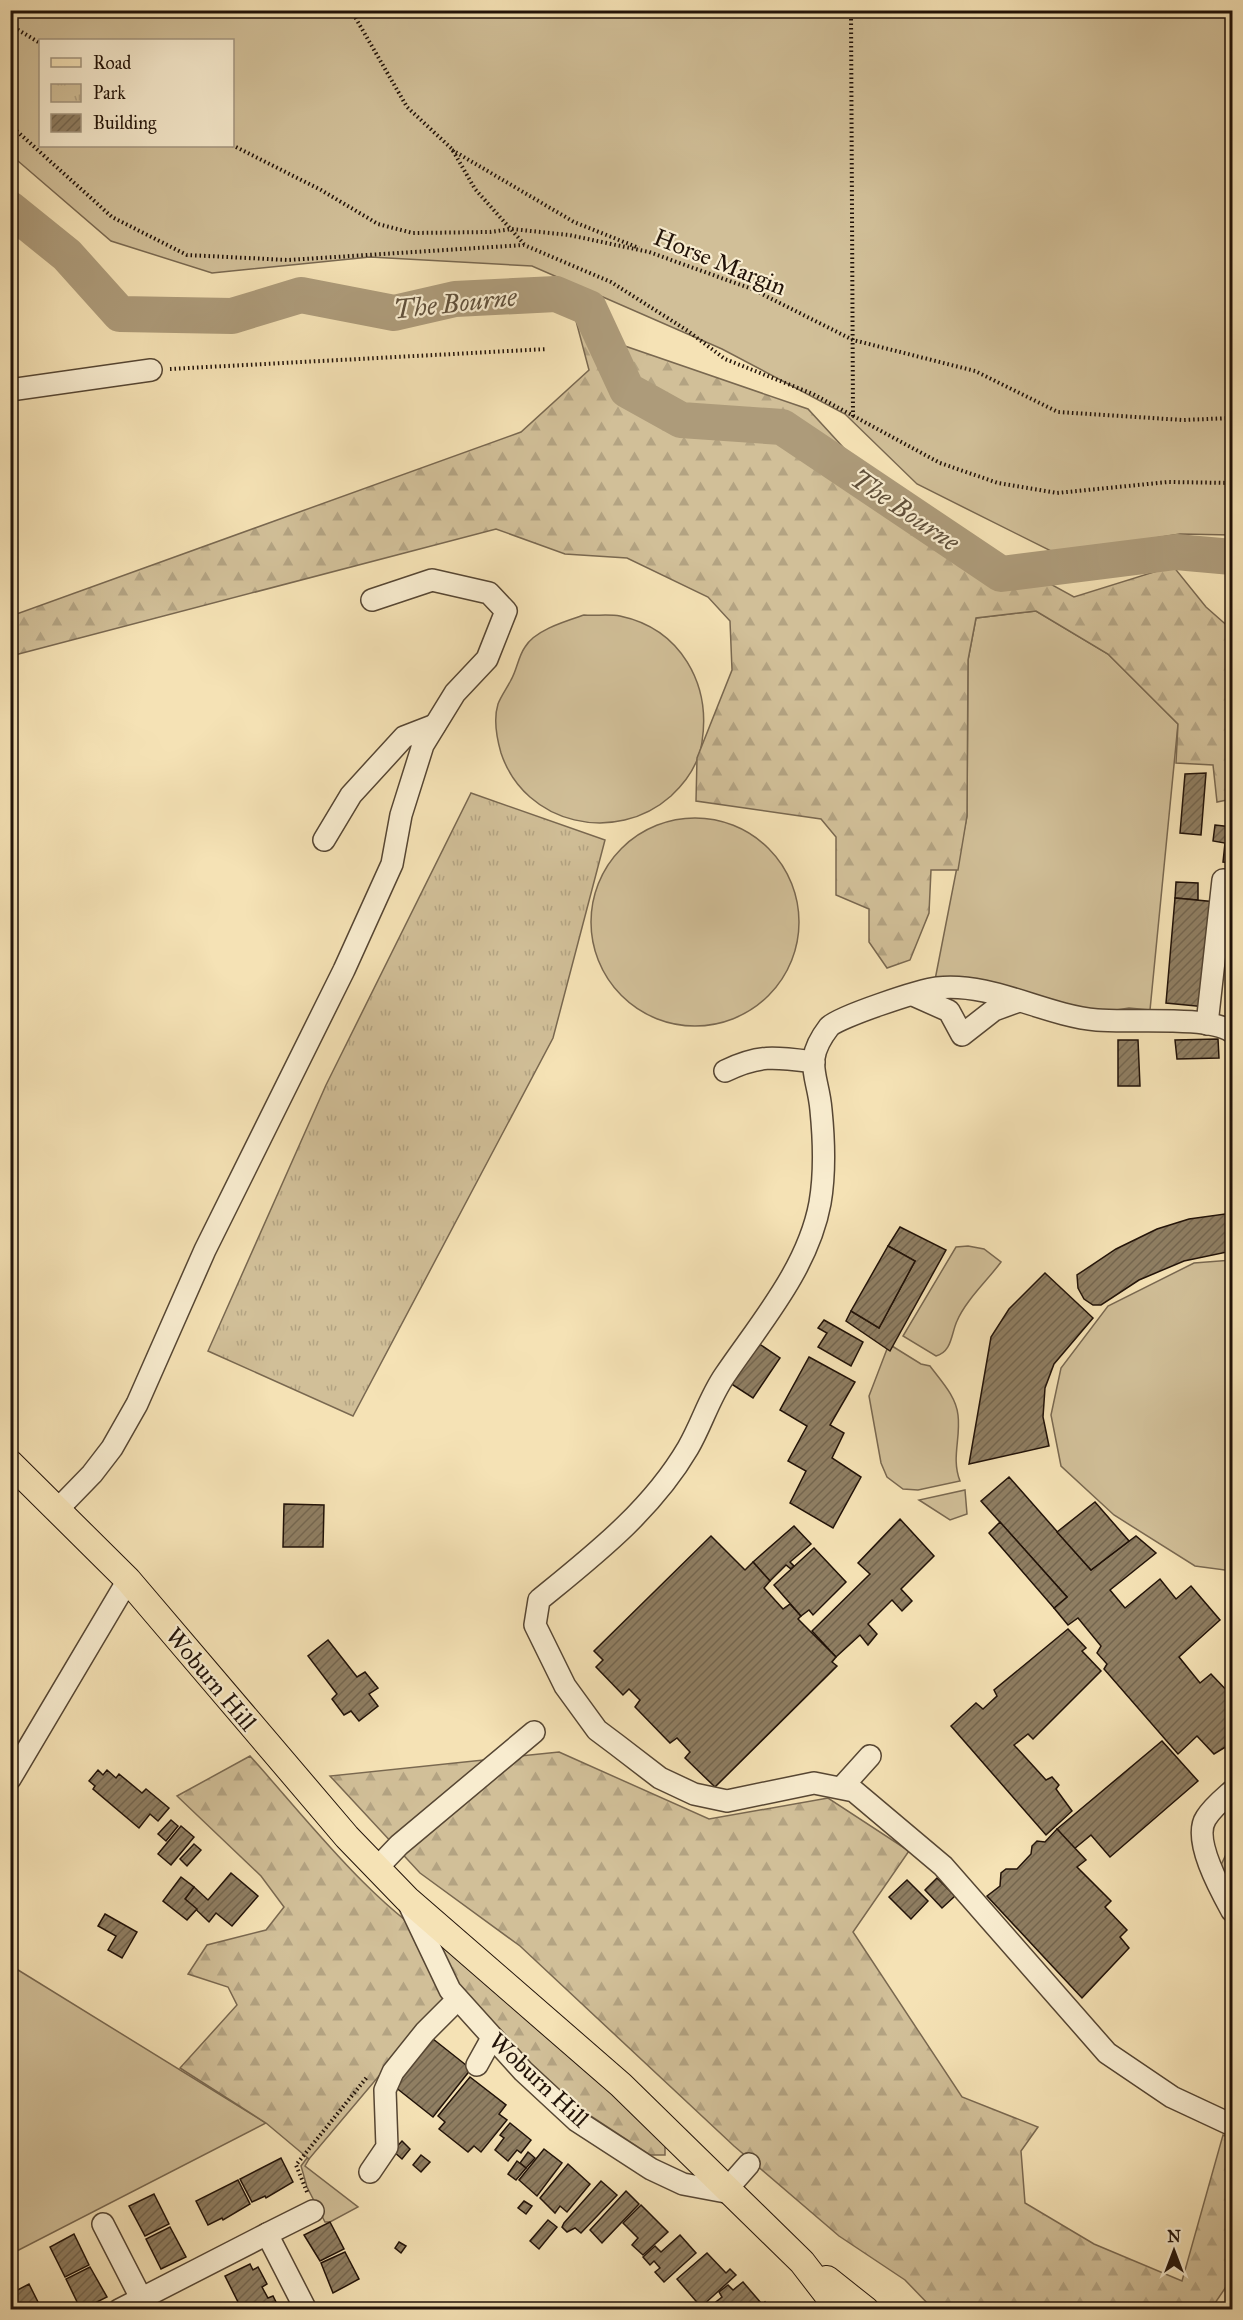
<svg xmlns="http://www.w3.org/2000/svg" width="1243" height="2320" font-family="'IM FELL Great Primer',serif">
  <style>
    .grass { fill: #d1bf98; stroke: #796850; stroke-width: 1.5; fill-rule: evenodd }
    .forest { fill: url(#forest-firs); stroke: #796850; stroke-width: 1.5 }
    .park { fill: url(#park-tufts); stroke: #796850; stroke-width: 1.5 }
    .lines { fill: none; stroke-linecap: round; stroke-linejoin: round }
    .river { stroke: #ad9b7a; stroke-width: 36 }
    .building { fill: url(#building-hatch); stroke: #211208; stroke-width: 1.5 }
    .minor-casing { stroke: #564633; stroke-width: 24 }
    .major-casing { stroke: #211208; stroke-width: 28 }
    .path { stroke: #211208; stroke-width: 4; stroke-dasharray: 1.5 3; stroke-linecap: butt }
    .minor { stroke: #f8eccf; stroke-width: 21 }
    .major { stroke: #f5e2b5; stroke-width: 26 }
    .labels { text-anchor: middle; stroke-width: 4.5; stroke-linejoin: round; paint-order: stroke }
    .street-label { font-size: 24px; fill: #211208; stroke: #f8eccf }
    .water-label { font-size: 26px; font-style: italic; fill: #60503b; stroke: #f8eccf }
  </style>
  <defs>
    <pattern id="forest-firs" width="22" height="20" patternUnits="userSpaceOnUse" patternTransform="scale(1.5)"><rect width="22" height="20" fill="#d1bf98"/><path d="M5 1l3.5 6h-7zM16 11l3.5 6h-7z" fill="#b3a382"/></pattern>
    <pattern id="park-tufts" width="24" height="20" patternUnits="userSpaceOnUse" patternTransform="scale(1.5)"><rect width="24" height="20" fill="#d1bf98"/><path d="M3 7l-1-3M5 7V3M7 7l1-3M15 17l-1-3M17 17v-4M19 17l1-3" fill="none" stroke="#b3a382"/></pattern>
    <pattern id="building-hatch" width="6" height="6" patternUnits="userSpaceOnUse" patternTransform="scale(1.5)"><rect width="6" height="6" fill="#8f7e62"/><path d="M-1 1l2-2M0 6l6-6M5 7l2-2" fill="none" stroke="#74664f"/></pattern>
  </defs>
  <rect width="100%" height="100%" fill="#f5e2b5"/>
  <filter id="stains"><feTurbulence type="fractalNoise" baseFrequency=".00333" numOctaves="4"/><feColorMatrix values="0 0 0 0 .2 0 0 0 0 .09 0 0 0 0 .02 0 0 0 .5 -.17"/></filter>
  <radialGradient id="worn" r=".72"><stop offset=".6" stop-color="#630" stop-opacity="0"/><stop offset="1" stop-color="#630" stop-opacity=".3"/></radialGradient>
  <g class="grass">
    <path d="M11 10 1232 11V535L1180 534 1057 554 917 484 845 414 722 349 532 266 370 257 212 273 111 241 11 155ZM232 40V146H40V40Z"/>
    <path d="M1036 611 1108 654 1178 724 1150 1010 1129 1008 1104 1012 934 985 967 816 968 660 976 618Z"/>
    <path d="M584 615C595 616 609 614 620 616 681 629 711 684 702 742 699 763 686 782 671 796 616 845 525 825 501 753 497 739 493 720 498 704 501 696 507 688 511 680 517 670 518 657 525 647 535 630 566 621 584 615Z"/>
    <circle cx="695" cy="922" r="104"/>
    <path d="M968 1246 984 1249 1001 1262C987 1281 966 1300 957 1321 951 1334 952 1352 936 1356L903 1336 956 1247Z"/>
    <path d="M1232 1260V1571L1195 1566 1114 1515 1061 1466 1051 1415 1061 1368 1108 1306 1194 1263Z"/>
    <path d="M892 1346 921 1364 930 1366C941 1381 956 1396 958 1415 961 1438 951 1458 960 1481L918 1490 903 1489 887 1477 881 1463 869 1396 887 1349Z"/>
    <path d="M965 1490 967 1514 950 1520 919 1500Z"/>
    <path d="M1232 1842V1887L1220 1867Z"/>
    <path d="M10 1965 266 2123 11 2254Z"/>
    <path d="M307 2158 309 2159 305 2166 358 2207 330 2222H325L307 2187 301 2166Z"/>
  </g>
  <g class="forest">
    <path d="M575 317 622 345 808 409 885 493 1074 597 1173 566 1206 607 1231 629 1232 799 1217 802 1213 765 1176 763 1178 724 1108 654 1036 611 976 618 968 660 967 816 958 870H931L929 913 910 960 887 968 869 942V909L836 895V837L821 819 696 801 697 758 732 670 730 621 708 597 627 558 565 554 496 529 11 656V616L521 432 589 370Z"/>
    <path d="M559 1752 709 1819 828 1798 909 1851 853 1932 962 2097 1038 2127 1021 2151 1025 2203 1094 2244 1182 2281 1223 2135 1232 2139V2278L1211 2309H933L905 2280 839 2236 734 2146 520 1946 420 1873 330 1776Z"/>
    <path d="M250 1756C305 1817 376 1910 446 1948L665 2135V2155H650L580 2109 448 1994 309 2159 266 2123 180 2068 237 2005 228 1987 188 1974 207 1945 266 1930 284 1907 261 1876 177 1796Z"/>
  </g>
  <path class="park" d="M471 793 605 840 553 1038 353 1416 208 1351 326 1085Z"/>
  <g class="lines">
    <path class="river" d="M10 209 67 255 120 314 232 316 301 295 394 313 455 299 556 294 589 308 627 390 681 420 782 427 1001 574 1176 552 1232 557"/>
  </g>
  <g class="building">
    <path d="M1206 773 1201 835 1180 833 1185 774Z"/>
    <path d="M1215 825 1232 827V863L1223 862 1225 843 1213 841Z"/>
    <path d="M1176 882 1198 883V900L1175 898Z"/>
    <path d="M1175 898 1217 902 1206 1007 1166 1003Z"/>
    <path d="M1218 1039 1219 1058 1177 1059 1175 1040Z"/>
    <path d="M1118 1040H1138L1140 1086H1118Z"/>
    <path d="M1232 1213V1251L1184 1261 1139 1280 1101 1305H1093L1084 1299 1078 1288 1077 1275 1116 1249 1157 1229 1189 1219Z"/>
    <path d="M900 1227 946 1250 890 1351 846 1321 851 1311 879 1328 915 1261 888 1246Z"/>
    <path d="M888 1246 915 1261 879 1328 851 1311Z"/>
    <path d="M1045 1273 1093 1318 1054 1364 1045 1388 1043 1417 1049 1446 969 1464 991 1337 1009 1309Z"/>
    <path d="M824 1320 863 1342 851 1366 818 1347 827 1333 818 1328Z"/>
    <path d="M758 1343 780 1358 753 1398 730 1383Z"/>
    <path d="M809 1357 855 1382 830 1425 844 1433 832 1458 861 1477 833 1528 790 1503 806 1471 788 1461 807 1426 780 1410Z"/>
    <path d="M1009 1477 1091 1570 1136 1536 1156 1553 1110 1590 1125 1608 1160 1579 1176 1599 1191 1586 1220 1620 1179 1657 1200 1683 1211 1674 1232 1696V1743L1214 1754 1197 1736 1178 1754 1104 1669 1107 1664 1097 1653 1101 1646 1078 1618 1068 1625 1054 1608 1067 1597 981 1501Z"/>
    <path d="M1095 1502 1129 1541 1091 1570 1057 1532Z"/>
    <path d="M284 1504 324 1505 323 1547H283Z"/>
    <path d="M900 1519 934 1556 901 1589 912 1601 902 1611 892 1600 868 1624 877 1634 868 1645 860 1635 836 1657 812 1631 870 1574 858 1563Z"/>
    <path d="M1000 1522 1067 1597 1054 1608 989 1533Z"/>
    <path d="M794 1526 811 1544 790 1562 794 1566 791 1569 786 1565 770 1581 753 1562Z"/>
    <path d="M711 1536 745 1570 753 1562 770 1581 764 1588 783 1609 790 1604 801 1616 798 1619 836 1657 832 1662 837 1666 715 1787 685 1758 690 1752 677 1738 670 1743 635 1707 640 1700 629 1689 623 1695 596 1667 603 1660 594 1651Z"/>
    <path d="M814 1548 846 1582 813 1615 809 1610 801 1616 774 1585Z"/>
    <path d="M1068 1629 1086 1648 1082 1651 1101 1671 1033 1739 1028 1734 1014 1745 1046 1780 1052 1777 1059 1785 1056 1789 1072 1811 1046 1835 951 1726 976 1703 983 1709 997 1696 994 1690Z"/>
    <path d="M328 1640 357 1677 365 1672 378 1688 369 1694 378 1706 359 1721 351 1711 344 1715 332 1699 337 1694 308 1656Z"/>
    <path d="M1162 1741 1198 1781 1110 1857 1091 1835 1074 1849 1057 1829Z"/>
    <path d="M98 1770 103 1775 107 1770 116 1778 119 1774 142 1793 146 1789 169 1808 158 1821 150 1814 139 1828 93 1789 95 1786 89 1781Z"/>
    <path d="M171 1820 178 1826 166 1841 158 1834Z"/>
    <path d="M181 1826 194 1837 171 1865 158 1854Z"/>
    <path d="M1057 1829 1086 1860 1077 1867 1111 1901 1105 1907 1127 1930 1120 1937 1129 1948 1082 1998 987 1896 1000 1886 1001 1873 1006 1869H1017L1031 1854 1032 1846 1037 1841 1045 1842Z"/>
    <path d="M194 1844 201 1850 187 1866 180 1859Z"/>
    <path d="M231 1873 258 1896 232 1926 216 1913 209 1922 185 1899 194 1887 208 1900Z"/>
    <path d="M181 1877 194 1887 185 1899 197 1909 187 1920 163 1901Z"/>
    <path d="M937 1878 955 1896 942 1908 925 1890Z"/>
    <path d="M907 1880 928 1901 911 1919 889 1897Z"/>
    <path d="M105 1914 137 1932 122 1958 108 1950 116 1936 98 1926Z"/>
    <path d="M428 2035 471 2069 433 2117 390 2083Z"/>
    <path d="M470 2077 506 2105 499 2114 507 2120 481 2152 474 2146 468 2152 439 2129 445 2122 438 2116Z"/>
    <path d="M510 2123 531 2140 521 2153 517 2150 508 2161 495 2150 504 2138 500 2135Z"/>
    <path d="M402 2141 410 2149 402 2159 393 2151Z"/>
    <path d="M544 2149 562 2163 537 2196 519 2180Z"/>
    <path d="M528 2152 535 2158 526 2168 520 2163Z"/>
    <path d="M421 2155 430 2162 421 2172 413 2165Z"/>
    <path d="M281 2158 293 2182 266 2198 265 2196 252 2202 240 2179Z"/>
    <path d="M517 2161 526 2168 516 2180 508 2174Z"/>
    <path d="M568 2164 590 2184 567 2212 560 2206 555 2213 540 2198Z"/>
    <path d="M238 2180 250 2204 223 2220 222 2218 208 2225 196 2201Z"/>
    <path d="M601 2181 617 2195 581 2233 575 2228 567 2232 562 2227 564 2223Z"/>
    <path d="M626 2191 639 2204 602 2243 590 2230Z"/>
    <path d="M154 2194 169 2224 145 2236 129 2206Z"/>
    <path d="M524 2201 532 2206 526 2214 518 2208Z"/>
    <path d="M641 2205 668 2232 643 2255 632 2245 638 2238 623 2223Z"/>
    <path d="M548 2220 557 2227 539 2249 530 2241Z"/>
    <path d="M330 2222 344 2249 320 2261 304 2235Z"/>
    <path d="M170 2227 186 2257 161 2269 146 2239Z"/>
    <path d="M74 2234 89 2265 65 2277 50 2247Z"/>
    <path d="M680 2235 696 2253 664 2282 655 2272 660 2268 654 2261 650 2265 643 2257 655 2246 661 2252Z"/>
    <path d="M399 2242 406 2246 401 2253 395 2248Z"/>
    <path d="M345 2252 359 2279 333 2293 321 2263Z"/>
    <path d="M707 2253 726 2273 730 2269 736 2275 701 2307 677 2279Z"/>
    <path d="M250 2264 253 2270 258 2267 267 2284 262 2287 268 2298 273 2296 280 2310H242L225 2276Z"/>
    <path d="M90 2267 107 2297 81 2310 66 2279Z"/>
    <path d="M743 2282 761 2303 753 2310 708 2308 722 2297 719 2292 728 2285 733 2290Z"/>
    <path d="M29 2284 42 2310H10V2294Z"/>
    <path d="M765 2302 771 2310H757Z"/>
    <path d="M199 2303 203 2310H192L191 2308Z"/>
  </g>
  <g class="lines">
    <defs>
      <g id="minor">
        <path d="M10 390 151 370"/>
        <path d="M324 840 351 795 404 737 435 725"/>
        <path d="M913 995 949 1011 962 1035 994 1010 1019 1001"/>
        <path d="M1207 1024 1223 880"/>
        <path d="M1232 1032C1208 1015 1130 1023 1097 1020 1043 1015 992 982 937 988 920 990 838 1017 829 1027 802 1062 818 1074 821 1110 824 1140 825 1174 820 1203 808 1268 761 1322 725 1375 709 1398 702 1424 688 1448 651 1511 594 1555 539 1600L535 1625 565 1686 597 1730 617 1745 660 1778 694 1794 727 1801 814 1783 854 1791 943 1866 1107 2053 1172 2097 1232 2125"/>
        <path d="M725 1071C760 1054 776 1057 814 1062"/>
        <path d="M58 1509 92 1474 112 1448 137 1404 205 1250 344 970 392 864 401 815 423 745 455 693 487 659 506 611 489 593 432 580 372 600"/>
        <path d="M10 1779 128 1580"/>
        <path d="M842 1787 870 1756"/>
        <path d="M1232 1791C1223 1799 1212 1808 1206 1818 1192 1839 1221 1891 1232 1911"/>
        <path d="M378 1867 399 1845 534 1732"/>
        <path d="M408 1902 450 1990 523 2071 577 2121 651 2169 683 2184 731 2193"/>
        <path d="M477 2065 492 2038"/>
        <path d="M370 2172 387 2147 385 2090 393 2072 425 2032 457 2000"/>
        <path d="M727 2189 749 2164"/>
        <path d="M103 2224 141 2298"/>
        <path d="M267 2234 313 2211"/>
        <path d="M119 2310 267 2234 306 2310"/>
      </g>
      <g id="major">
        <path d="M10 1463 128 1580 347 1837 407 1899 621 2085 802 2262 839 2310"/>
        <path d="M827 2279 866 2310"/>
      </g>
    </defs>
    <use href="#minor" class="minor-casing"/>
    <use href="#major" class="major-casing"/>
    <g class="path">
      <path d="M351 10 407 107 452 149 475 189 524 244"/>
      <path d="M851 10 853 417"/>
      <path d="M1219 10 1232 18"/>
      <path d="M10 25 40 43"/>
      <path d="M10 125 112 217 187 255 288 260 524 245 611 282 688 331 725 359 813 394 940 463 998 483 1057 493 1168 482 1232 483"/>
      <path d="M232 145 321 190 378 224 413 233 490 232 512 229 569 235 649 252 752 289 853 340 975 371 1058 412 1183 420 1232 418"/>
      <path d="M452 150 574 222 639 248"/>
      <path d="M170 369 547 349"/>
      <path d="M307 2192 296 2165 367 2077"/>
    </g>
    <use href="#minor" class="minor"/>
    <use href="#major" class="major"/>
  </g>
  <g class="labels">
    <g class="street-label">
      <text transform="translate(720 262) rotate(22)" y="8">Horse Margin</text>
      <text transform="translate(211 1679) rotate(50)" y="8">Woburn Hill</text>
      <text transform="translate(539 2080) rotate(43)" y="8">Woburn Hill</text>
    </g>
    <g class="water-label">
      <text transform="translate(455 303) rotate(-6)" y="9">The Bourne</text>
      <text transform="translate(905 510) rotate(34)" y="9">The Bourne</text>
    </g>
  </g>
  <rect width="1243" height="2320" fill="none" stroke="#f5e2b5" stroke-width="36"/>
  <rect x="12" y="12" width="1219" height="2296" fill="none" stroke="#211208" stroke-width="3"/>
  <rect x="18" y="18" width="1207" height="2284" fill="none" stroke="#211208" stroke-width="1.5"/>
  <rect x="39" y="39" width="195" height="108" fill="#f8eccf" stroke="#a2957f" stroke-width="1.5"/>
  <rect x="51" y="58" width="30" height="9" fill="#f5e2b5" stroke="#a2957f" stroke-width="1.5"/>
  <text x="93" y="69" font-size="18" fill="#211208">Road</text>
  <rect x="51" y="84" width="30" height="18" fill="url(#park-tufts)" stroke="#a2957f" stroke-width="1.5"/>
  <text x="93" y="99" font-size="18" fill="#211208">Park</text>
  <rect x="51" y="114" width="30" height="18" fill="url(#building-hatch)" stroke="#a2957f" stroke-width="1.5"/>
  <text x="93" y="129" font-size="18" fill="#211208">Building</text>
  <g transform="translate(1174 2251)" stroke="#f8eccf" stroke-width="4.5" paint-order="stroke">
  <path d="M0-4.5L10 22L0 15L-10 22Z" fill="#211208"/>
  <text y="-9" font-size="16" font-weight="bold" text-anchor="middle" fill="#211208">N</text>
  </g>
  <rect width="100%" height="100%" filter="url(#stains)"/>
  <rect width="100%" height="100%" fill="url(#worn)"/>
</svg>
